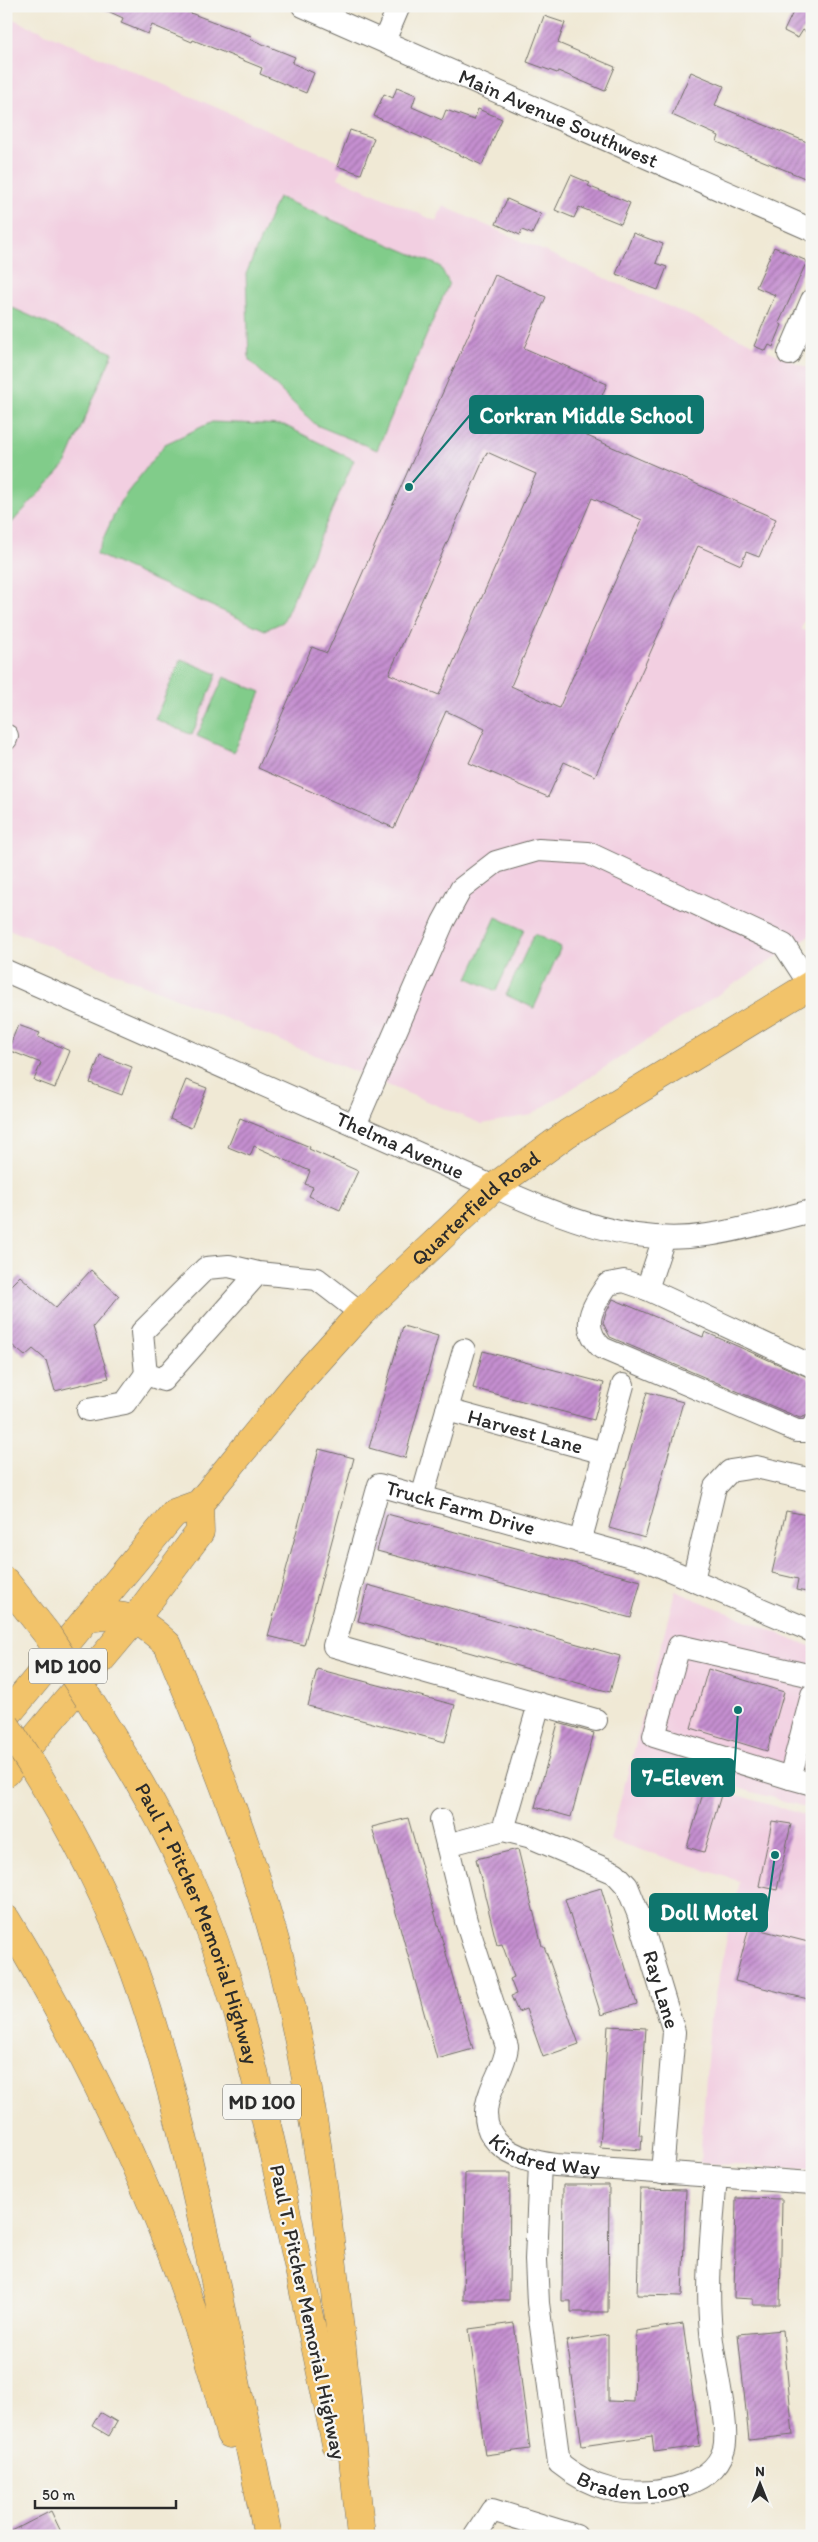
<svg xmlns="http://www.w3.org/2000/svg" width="818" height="2542" font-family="Itim,sans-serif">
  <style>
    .built { fill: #f2cfe1 }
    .pitch { fill: #81cc8a; stroke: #567c5a }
    .building { fill: url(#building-hatch); fill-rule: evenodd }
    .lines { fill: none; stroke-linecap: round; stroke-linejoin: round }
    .minor-casing { stroke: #706e66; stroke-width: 24 }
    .major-casing { stroke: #706e66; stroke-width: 29 }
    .highway-casing { stroke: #706e66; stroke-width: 29 }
    .minor { stroke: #fff; stroke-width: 22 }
    .major { stroke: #f2c36a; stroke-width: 28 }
    .highway { stroke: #f2c36a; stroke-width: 28 }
    .highway-bridge-casing { stroke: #706e66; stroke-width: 29; stroke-linecap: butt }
    .highway-bridge { stroke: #f2c36a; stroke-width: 28 }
    .labels { text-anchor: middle; stroke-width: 4.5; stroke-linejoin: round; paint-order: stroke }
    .shield { fill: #f6f6f2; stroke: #686867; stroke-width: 1 }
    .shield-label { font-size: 20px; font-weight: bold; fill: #2b2b2b }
    .street-label { font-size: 21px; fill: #2b2b2b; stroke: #f6f6f2 }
    .leader { fill: none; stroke: #0f766e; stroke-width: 2 }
    .callout-dot { fill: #0f766e; stroke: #f6f6f2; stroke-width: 2 }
    .callout { fill: #0f766e; stroke: #0f766e; stroke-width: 2 }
    .callout-label { font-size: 22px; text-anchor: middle; font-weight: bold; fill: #fff }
  </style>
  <defs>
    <pattern id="building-hatch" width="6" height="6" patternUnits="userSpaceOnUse" patternTransform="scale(1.25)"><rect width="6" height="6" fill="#c58fd0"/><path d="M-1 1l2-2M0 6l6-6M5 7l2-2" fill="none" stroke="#a075a9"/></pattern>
  </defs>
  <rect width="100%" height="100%" fill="#f6f6f2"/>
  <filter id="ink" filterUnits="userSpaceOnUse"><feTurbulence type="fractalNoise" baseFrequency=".02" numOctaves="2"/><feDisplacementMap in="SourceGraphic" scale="10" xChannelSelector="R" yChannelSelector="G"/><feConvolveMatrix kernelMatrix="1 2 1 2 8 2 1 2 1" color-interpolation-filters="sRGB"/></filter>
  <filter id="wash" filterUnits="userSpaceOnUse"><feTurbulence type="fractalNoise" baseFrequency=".0096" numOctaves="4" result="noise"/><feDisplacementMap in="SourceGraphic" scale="20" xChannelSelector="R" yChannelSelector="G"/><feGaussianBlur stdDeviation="1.12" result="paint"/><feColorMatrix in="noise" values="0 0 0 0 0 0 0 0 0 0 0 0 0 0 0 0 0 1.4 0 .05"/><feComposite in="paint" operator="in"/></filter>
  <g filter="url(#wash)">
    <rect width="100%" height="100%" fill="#f0e9d5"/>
    <g class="built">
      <path d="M6 16 344 163 338 178 436 221 443 206 812 370V603L801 629 812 634V934L531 1115 482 1124 6 928Z"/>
      <path d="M675 1591 812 1647V1809L632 1758Z"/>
      <path d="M630 1764 812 1817V2169L700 2163 710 2018 739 1881 610 1840Z"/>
    </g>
    <g class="pitch">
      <path d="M278 197 440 266 449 283 377 450 316 425 249 360 246 274Z"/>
      <path d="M6 305 113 353 65 465 6 529Z"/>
      <path d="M212 422 284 425 354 460 283 622 265 630 96 554 120 502 165 444Z"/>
      <path d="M181 659 217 674 192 735 155 719Z"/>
      <path d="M224 677 261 692 234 752 197 736Z"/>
      <path d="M496 917 524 930 496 991 468 978Z"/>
      <path d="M534 934 561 947 534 1008 506 995Z"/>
    </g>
    <g id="blocks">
      <g class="building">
        <path d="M97 6H172L251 36 250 39 295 57 292 63 314 73 306 93 260 74 262 68 193 40 192 42 152 25 148 34 121 23 123 18Z"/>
        <path d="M796 6H812V35L803 30 798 38 784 31Z"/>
        <path d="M544 16 565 23 558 43 615 67 605 91 558 71 557 73 527 62Z"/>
        <path d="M691 72 724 86 715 105 812 144V181L717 142 719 136 672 115Z"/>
        <path d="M397 87 416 95 412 107 442 120 446 110 474 120 478 109 502 119 482 165 374 116 384 94 393 98Z"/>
        <path d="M350 130 374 138 361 174 337 166Z"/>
        <path d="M571 175 590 183 588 186 630 203 621 224 579 207 574 218 555 210Z"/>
        <path d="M507 199 541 214 532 234 522 230 520 235 496 224Z"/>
        <path d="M633 233 663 244 656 263 667 267 658 290 616 274Z"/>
        <path d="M774 247 807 261 779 323 782 325 773 347 769 345 766 351 754 346 775 295 756 287Z"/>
        <path d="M495 275 546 297 524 348 607 384 585 435 776 519 759 557 746 552 741 565 698 546 595 776 564 762 548 797 469 763 485 729 446 711 394 828 258 768 312 647 327 653ZM487 452 536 474 439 695 389 674ZM592 498 642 520 559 708 511 686Z"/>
        <path d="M18 1025 40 1033 38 1037 70 1051 55 1088 34 1080 41 1063 8 1050Z"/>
        <path d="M100 1055 132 1067 122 1095 90 1083Z"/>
        <path d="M186 1080 207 1088 191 1128 170 1119Z"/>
        <path d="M240 1118 310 1147 309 1149 358 1171 340 1210 309 1196 313 1187 305 1184 310 1171 254 1146 250 1156 228 1147Z"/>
        <path d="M91 1270 119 1296 93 1327 109 1378 55 1391 46 1360 33 1349 25 1356 6 1340V1290L20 1276 56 1308Z"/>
        <path d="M613 1299 703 1337 705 1332 812 1379 811 1414 800 1418 610 1337 603 1323 606 1313Z"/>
        <path d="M403 1326 438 1336 405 1458 369 1448Z"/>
        <path d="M483 1351 604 1383 594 1420 473 1388Z"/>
        <path d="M647 1392 683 1402 645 1538 609 1528Z"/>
        <path d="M319 1449 354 1458 304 1645 268 1636Z"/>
        <path d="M786 1511 812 1516V1593L796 1590 798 1579 772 1573Z"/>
        <path d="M387 1514 641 1581 631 1618 377 1551Z"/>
        <path d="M368 1585 620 1656 610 1692 358 1621Z"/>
        <path d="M317 1669 455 1705 445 1742 308 1706Z"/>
        <path d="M708 1669 784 1692 767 1751 691 1728Z"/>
        <path d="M558 1723 594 1733 571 1817 535 1807Z"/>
        <path d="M704 1790 721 1795 704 1852 687 1847Z"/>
        <path d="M408 1818 473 2049 437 2059 372 1827Z"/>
        <path d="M772 1821 791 1824 777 1890 759 1886Z"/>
        <path d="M518 1849 542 1946H544L579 2044 543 2057 526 2009 518 2012 511 1996 516 1994 510 1979 514 1977 502 1944 497 1945 476 1859Z"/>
        <path d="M601 1888 637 2004 601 2015 565 1899Z"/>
        <path d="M749 1927 812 1943V2000L735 1981Z"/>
        <path d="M608 2026 646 2028 639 2135H642L641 2150 600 2147Z"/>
        <path d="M465 2173H510L509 2300H463Z"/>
        <path d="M563 2185H609L608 2312H571V2301H562Z"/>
        <path d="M640 2189 686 2190 682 2296 637 2295Z"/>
        <path d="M736 2198 782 2199 780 2305H753V2299L734 2298Z"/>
        <path d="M514 2323 530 2449 485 2455 469 2329Z"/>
        <path d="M683 2324 700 2446 654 2452 652 2436 582 2446 567 2341 608 2335V2401L634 2402 636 2331Z"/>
        <path d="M783 2330 793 2435 749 2440 738 2334Z"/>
        <path d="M100 2412 117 2422 109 2436 92 2426Z"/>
        <path d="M51 2511 63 2536H6V2534Z"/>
      </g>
    </g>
  </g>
  <g filter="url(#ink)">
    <use href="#blocks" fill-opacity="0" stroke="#706e66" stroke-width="1"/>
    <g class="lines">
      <defs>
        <g id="minor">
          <path id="s1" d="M303 6 812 230"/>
          <path d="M384 41 399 6"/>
          <path d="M789 354 812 300"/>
          <path d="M6 739 7 736"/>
          <path id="s2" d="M6 971 494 1187C563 1217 631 1247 707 1235 743 1230 777 1219 812 1211"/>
          <path d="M355 1125 443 922 461 889 496 862 538 850 588 853 784 945 810 985"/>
          <path d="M258 1273 163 1380 146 1374 142 1332 206 1268 229 1266 258 1273 317 1279 361 1313"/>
          <path d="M647 1289 664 1238"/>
          <path d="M812 1366 647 1289 624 1281 608 1284C593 1305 579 1326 602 1348L797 1431H808L812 1427"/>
          <path d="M88 1410 125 1403 146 1374"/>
          <path id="s3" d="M447 1410 604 1453"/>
          <path d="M422 1497 464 1350"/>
          <path d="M580 1542 623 1385"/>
          <path d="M693 1580 715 1487 730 1471 756 1467 812 1480"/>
          <path d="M812 1695 790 1778 812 1784"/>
          <path id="s4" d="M596 1720 334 1646 379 1485 646 1560 812 1631"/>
          <path d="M790 1778 654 1736 679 1646 812 1676"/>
          <path id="s5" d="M441 1820 466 1921 507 2047C505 2065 495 2078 490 2094 472 2143 517 2160 556 2165L812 2183"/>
          <path d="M503 1830 539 1704"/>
          <path id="s6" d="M447 1845 503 1830 528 1836 615 1873 627 1886 638 1913 674 2032 662 2173"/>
          <path id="s7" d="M540 2163 536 2260 538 2303 559 2463C575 2476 590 2484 609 2489 644 2499 714 2489 724 2449 730 2424 713 2361 711 2332 706 2280 712 2229 716 2177"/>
          <path d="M475 2536 492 2510 576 2536"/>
        </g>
        <g id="major">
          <path id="s8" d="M6 1716 174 1513 199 1504 297 1384 361 1313 494 1187 568 1133 812 984"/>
          <path d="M6 1773 135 1619 200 1532 199 1504"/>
        </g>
        <g id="highway">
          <path d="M6 1582 47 1634"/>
          <path d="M86 1619C124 1610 141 1619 168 1645 213 1754 257 1864 285 1979 329 2162 341 2350 361 2536"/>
          <path id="s9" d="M88 1698C122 1752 155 1806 182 1864 233 1972 260 2090 285 2206 303 2285 319 2365 336 2444"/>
          <path d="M33 1767C73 1831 108 1899 134 1970 168 2064 189 2160 210 2257 230 2350 248 2443 268 2536"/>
          <path d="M6 1919C102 2078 183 2254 230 2434"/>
        </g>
      </defs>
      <use href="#minor" class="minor-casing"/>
      <use href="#major" class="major-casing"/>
      <use href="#highway" class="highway-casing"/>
      <use href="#minor" class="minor"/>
      <use href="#major" class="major"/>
      <use href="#highway" class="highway"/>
      <defs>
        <g id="highway-bridge">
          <path d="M47 1634 88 1698"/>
          <path d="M6 1725 33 1767"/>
        </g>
      </defs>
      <use href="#highway-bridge" class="highway-bridge-casing"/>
      <use href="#highway-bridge" class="highway-bridge"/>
    </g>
  </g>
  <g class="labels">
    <g class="shield">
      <rect x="29" y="1648.5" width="78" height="35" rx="4"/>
      <rect x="223" y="2084.5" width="78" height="35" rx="4"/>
    </g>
    <g class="shield-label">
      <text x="68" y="1673">MD 100</text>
      <text x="262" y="2109">MD 100</text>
    </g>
    <g class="street-label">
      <text dy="7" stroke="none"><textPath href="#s1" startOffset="279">Main Avenue Southwest</textPath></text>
      <text dy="7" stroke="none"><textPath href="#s2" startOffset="431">Thelma Avenue</textPath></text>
      <text dy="7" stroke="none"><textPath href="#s8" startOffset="696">Quarterfield Road</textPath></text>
      <text dy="7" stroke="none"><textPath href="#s3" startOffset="81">Harvest Lane</textPath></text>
      <text dy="7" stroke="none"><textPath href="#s4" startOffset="524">Truck Farm Drive</textPath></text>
      <text dy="7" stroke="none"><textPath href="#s9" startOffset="252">Paul T. Pitcher Memorial Highway</textPath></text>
      <text dy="7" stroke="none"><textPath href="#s6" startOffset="305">Ray Lane</textPath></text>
      <text dy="7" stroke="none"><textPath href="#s5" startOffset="389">Kindred Way</textPath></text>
      <text transform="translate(308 2312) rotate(78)" y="7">Paul T. Pitcher Memorial Highway</text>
      <text dy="7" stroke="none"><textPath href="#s7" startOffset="382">Braden Loop</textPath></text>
    </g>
  </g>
  <path class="leader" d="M409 487L470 415M738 1710L734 1777M775 1855L767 1912"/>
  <g class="callout-dot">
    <circle cx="409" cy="487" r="5"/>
    <circle cx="738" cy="1710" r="5"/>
    <circle cx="775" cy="1855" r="5"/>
  </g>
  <g class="callout">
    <rect x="470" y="396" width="233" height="37" rx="5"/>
    <rect x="632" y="1759" width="102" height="37" rx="5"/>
    <rect x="650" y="1894" width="117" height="37" rx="5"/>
  </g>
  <g class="callout-label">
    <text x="586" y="423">Corkran Middle School</text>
    <text x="683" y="1785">7-Eleven</text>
    <text x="709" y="1920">Doll Motel</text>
  </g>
  <rect width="818" height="2542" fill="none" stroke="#f6f6f2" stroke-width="25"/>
  <g transform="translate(760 2484)" stroke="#f6f6f2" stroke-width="4" paint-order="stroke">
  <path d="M0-4L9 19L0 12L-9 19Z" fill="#2b2b2b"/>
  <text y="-8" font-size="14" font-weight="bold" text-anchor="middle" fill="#2b2b2b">N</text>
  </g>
  <path d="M35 2500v8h141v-8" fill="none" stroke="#2b2b2b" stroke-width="2.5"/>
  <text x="42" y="2500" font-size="15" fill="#2b2b2b" stroke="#f6f6f2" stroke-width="4" paint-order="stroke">50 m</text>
</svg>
